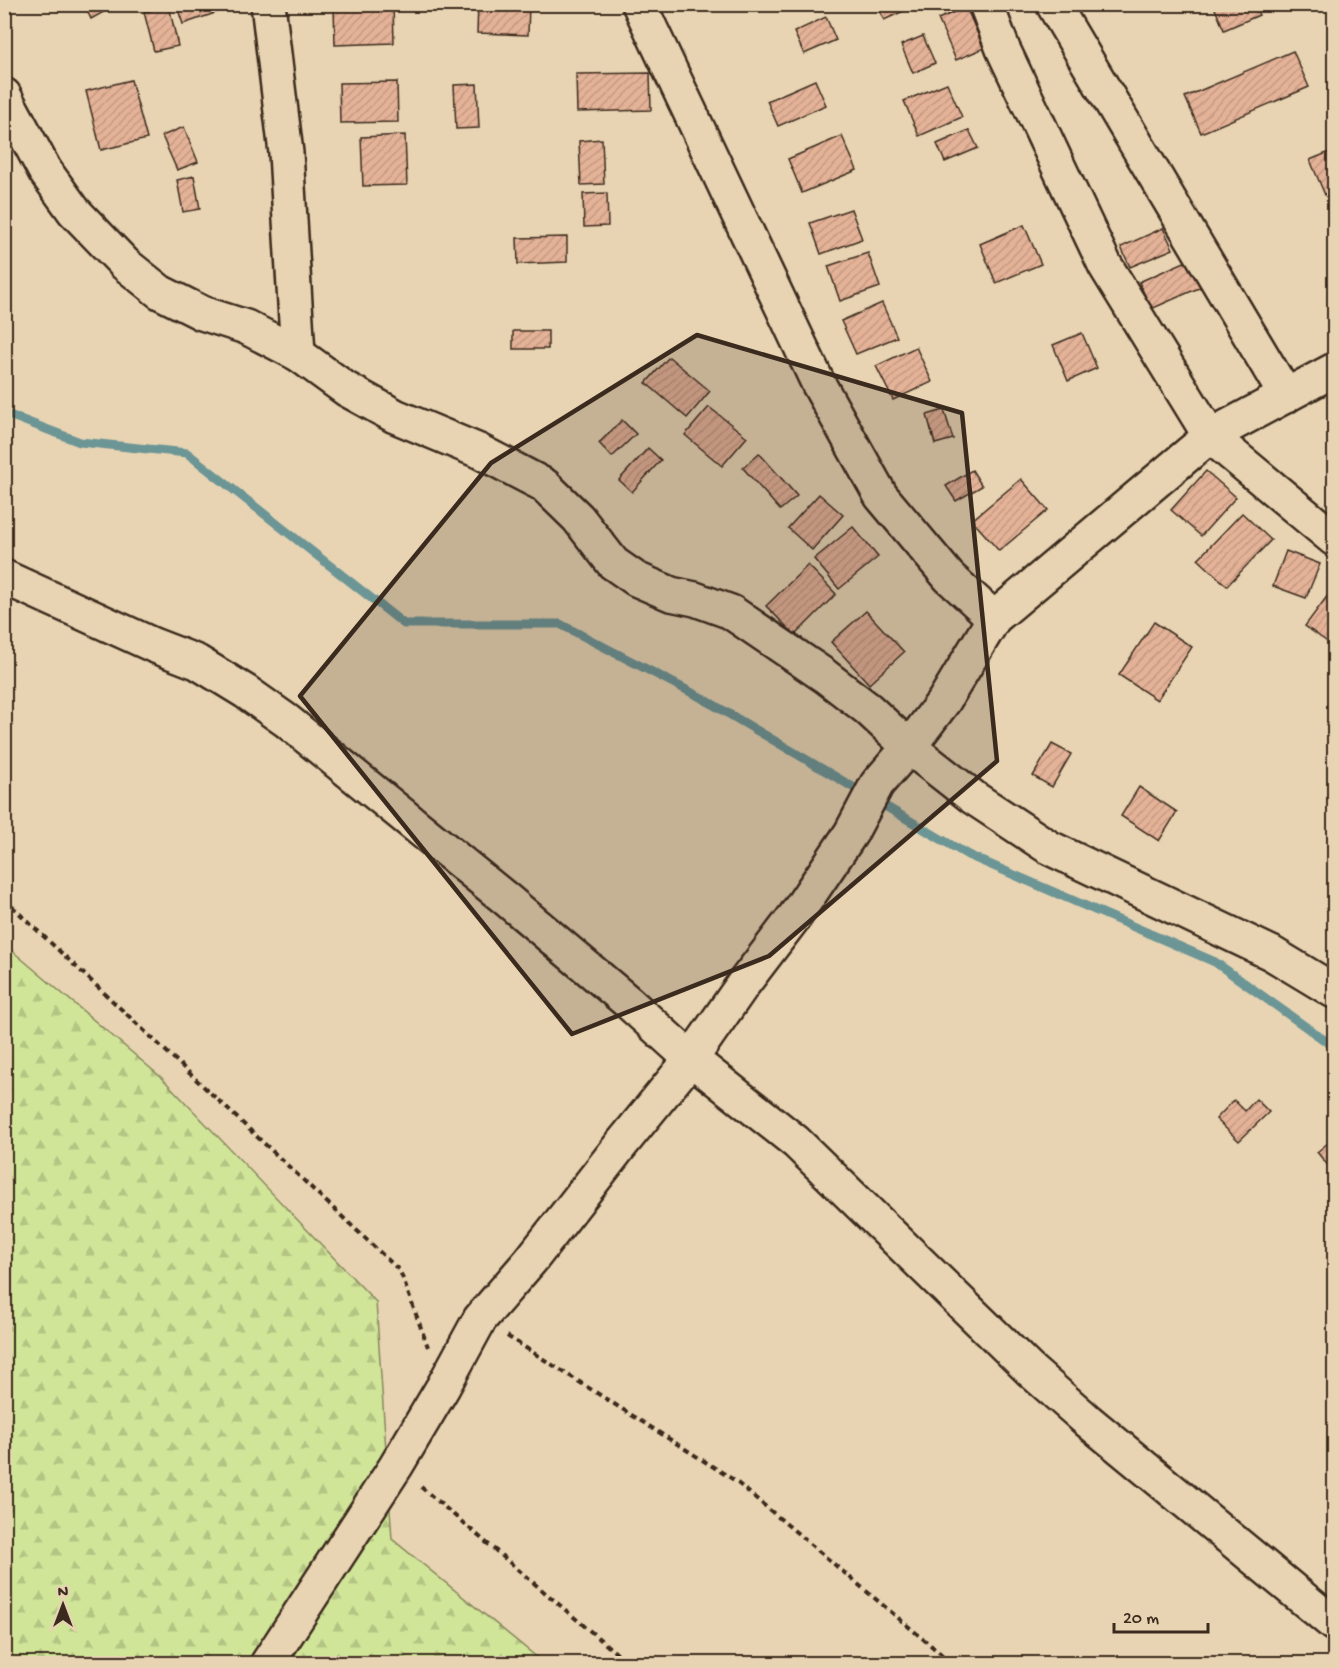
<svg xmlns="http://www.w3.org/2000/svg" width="1339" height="1668" font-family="'Gochi Hand',sans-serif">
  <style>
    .forest { fill: url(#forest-firs); stroke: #86885c; stroke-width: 1.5 }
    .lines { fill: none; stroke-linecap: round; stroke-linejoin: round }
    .stream { stroke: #6c9596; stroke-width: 9 }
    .building { fill: url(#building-hatch); stroke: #3b2a1e; stroke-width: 1.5 }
    .minor-casing { stroke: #3b2a1e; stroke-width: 38 }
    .path { stroke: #3b2a1e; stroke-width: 4; stroke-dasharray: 6 4.5; stroke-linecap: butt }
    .minor { stroke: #e8d4b2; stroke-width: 33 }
    .marked { fill: #3b2a1e; fill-opacity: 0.2; stroke: #3b2a1e; stroke-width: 4.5; stroke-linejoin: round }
  </style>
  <defs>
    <pattern id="forest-firs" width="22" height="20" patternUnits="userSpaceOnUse" patternTransform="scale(1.5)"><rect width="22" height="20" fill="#d1e599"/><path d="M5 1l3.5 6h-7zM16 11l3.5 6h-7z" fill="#b4c583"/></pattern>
    <pattern id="building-hatch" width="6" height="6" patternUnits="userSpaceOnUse" patternTransform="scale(1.5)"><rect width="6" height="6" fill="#e4b297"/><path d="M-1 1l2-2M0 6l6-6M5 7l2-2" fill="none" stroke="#c49982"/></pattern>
  </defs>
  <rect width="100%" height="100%" fill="#e8d4b2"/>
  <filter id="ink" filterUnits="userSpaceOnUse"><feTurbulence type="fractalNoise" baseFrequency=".0167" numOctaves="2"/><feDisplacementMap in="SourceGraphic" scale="12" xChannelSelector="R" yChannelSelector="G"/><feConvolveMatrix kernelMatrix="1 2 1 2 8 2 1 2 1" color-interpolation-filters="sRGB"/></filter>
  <g filter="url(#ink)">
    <path class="forest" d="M4 944 162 1078 376 1302 392 1539 544 1663H5Z"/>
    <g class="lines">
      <path class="stream" d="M4 413 80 442 187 453 404 624H560L702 698 968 855 1215 962 1334 1047"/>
    </g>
    <g class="building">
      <path d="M84 4H118L91 19Z"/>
      <path d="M176 4H218L221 11 183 24Z"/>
      <path d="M393 4 394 43 335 45 334 6Z"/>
      <path d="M478 4H529L528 35 477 33Z"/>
      <path d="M877 4H919L884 20Z"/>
      <path d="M1213 4H1254L1259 15 1224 30Z"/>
      <path d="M169 6 178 46 154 51 144 12Z"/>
      <path d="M966 7 984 48 956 60 938 19Z"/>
      <path d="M826 17 836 40 804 54 794 32Z"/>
      <path d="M923 36 935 63 913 73 901 45Z"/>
      <path d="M1293 51 1309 87 1201 133 1185 97Z"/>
      <path d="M650 73 651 110 577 112 576 74Z"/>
      <path d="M131 80 147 139 101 150 86 91Z"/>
      <path d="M815 80 826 105 778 126 767 101Z"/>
      <path d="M397 82 398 122 340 123 339 83Z"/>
      <path d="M947 83 962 117 919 136 904 101Z"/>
      <path d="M477 84 479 128 456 129 454 85Z"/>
      <path d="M184 127 198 162 177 170 162 136Z"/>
      <path d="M969 130 978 148 945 162 937 144Z"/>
      <path d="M405 135 407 185 363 186 361 137Z"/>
      <path d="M842 136 857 170 802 193 788 159Z"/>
      <path d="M602 139 604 184 581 185 579 141Z"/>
      <path d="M1334 150V190L1325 195 1310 160Z"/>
      <path d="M194 176 200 209 183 212 177 180Z"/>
      <path d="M607 193 608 226 584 227 583 194Z"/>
      <path d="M851 209 862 239 821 254 810 223Z"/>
      <path d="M1024 225 1041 264 996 283 980 244Z"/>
      <path d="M1163 228 1173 249 1130 267 1121 247Z"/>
      <path d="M567 237V262L518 264 517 238Z"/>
      <path d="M868 253 880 287 840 301 828 266Z"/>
      <path d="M1189 260 1201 287 1151 309 1139 282Z"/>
      <path d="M882 303 897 337 856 354 841 321Z"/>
      <rect x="513" y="331" width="35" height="18"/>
      <path d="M1082 333 1097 368 1068 381 1053 345Z"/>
      <path d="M916 347 932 382 893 400 876 366Z"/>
      <path d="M669 357 710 391 687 418 646 383Z"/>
      <path d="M709 407 747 437 722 466 685 435Z"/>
      <path d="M944 410 953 439 935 444 927 415Z"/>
      <path d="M622 420 636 434 612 457 599 443Z"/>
      <path d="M648 448 661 460 632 492 619 480Z"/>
      <path d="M759 453 797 496 780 510 743 468Z"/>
      <path d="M972 470 982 486 956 501 946 486Z"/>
      <path d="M1206 471 1236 497 1201 536 1171 510Z"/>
      <path d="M1021 479 1048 510 999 551 972 520Z"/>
      <path d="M819 494 843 515 812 550 788 528Z"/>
      <path d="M1242 513 1271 540 1227 586 1198 559Z"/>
      <path d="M853 527 878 557 839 589 814 559Z"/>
      <path d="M1286 551 1320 564 1306 598 1273 586Z"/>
      <path d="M808 565 836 594 795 635 766 606Z"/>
      <path d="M1334 587V644L1333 646 1305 626Z"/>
      <path d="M866 611 904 652 869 684 831 642Z"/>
      <path d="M1154 622 1192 647 1157 700 1119 675Z"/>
      <path d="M1052 744 1071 754 1052 787 1033 776Z"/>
      <path d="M1139 787 1177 812 1159 841 1121 816Z"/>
      <path d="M1256 1099 1269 1112 1239 1141 1216 1119 1234 1100 1245 1111Z"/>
      <path d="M1334 1138V1173L1317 1152Z"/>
    </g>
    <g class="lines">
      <defs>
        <g id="minor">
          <path d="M268 4 286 153 298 354"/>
          <path d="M639 4 818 383 881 496 949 577 994 618"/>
          <path d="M986 4 1003 49 1105 265 1210 436 1334 539"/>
          <path d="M1053 4 1286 396"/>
          <path d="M4 95 45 171 74 211 125 264 160 292 202 313 246 327 298 354 346 389 395 416 479 451 544 485 578 518 613 563 636 579 671 594 695 599 731 612 825 676 868 709 909 747 974 798 1050 848 1271 953 1334 991"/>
          <path d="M4 577 153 645 197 662 246 692 287 721 506 899 628 1002 691 1059 796 1142 1030 1370 1088 1421 1334 1624"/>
          <path d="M267 1664 396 1466 443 1387 480 1319 531 1260 620 1146 691 1059 744 983 795 916 851 833 877 784 909 747 944 701 994 618 1210 436 1334 370"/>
        </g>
      </defs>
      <use href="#minor" class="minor-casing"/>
      <g class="path">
        <path d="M4 899 400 1271 428 1347"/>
        <path d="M507 1336 734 1480 953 1664"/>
        <path d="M421 1487 629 1664"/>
      </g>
      <use href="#minor" class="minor"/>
    </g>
  </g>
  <path class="marked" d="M697 335 962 413 997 761 769 956 572 1034 300 696 491 463Z"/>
  <rect width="1339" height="1668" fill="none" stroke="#e8d4b2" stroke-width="24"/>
  <rect x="12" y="12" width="1315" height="1644" fill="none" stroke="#3b2a1e" stroke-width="2" filter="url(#ink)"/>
  <g transform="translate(63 1605)" stroke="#e8d4b2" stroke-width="4.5" paint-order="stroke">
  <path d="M0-4.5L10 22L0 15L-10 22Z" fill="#3b2a1e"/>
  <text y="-9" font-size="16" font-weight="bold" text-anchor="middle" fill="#3b2a1e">N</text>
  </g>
  <path d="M1114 1623v9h94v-9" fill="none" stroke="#3b2a1e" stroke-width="3"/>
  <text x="1123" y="1623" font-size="18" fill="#3b2a1e" stroke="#e8d4b2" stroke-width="4.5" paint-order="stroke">20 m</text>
</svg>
